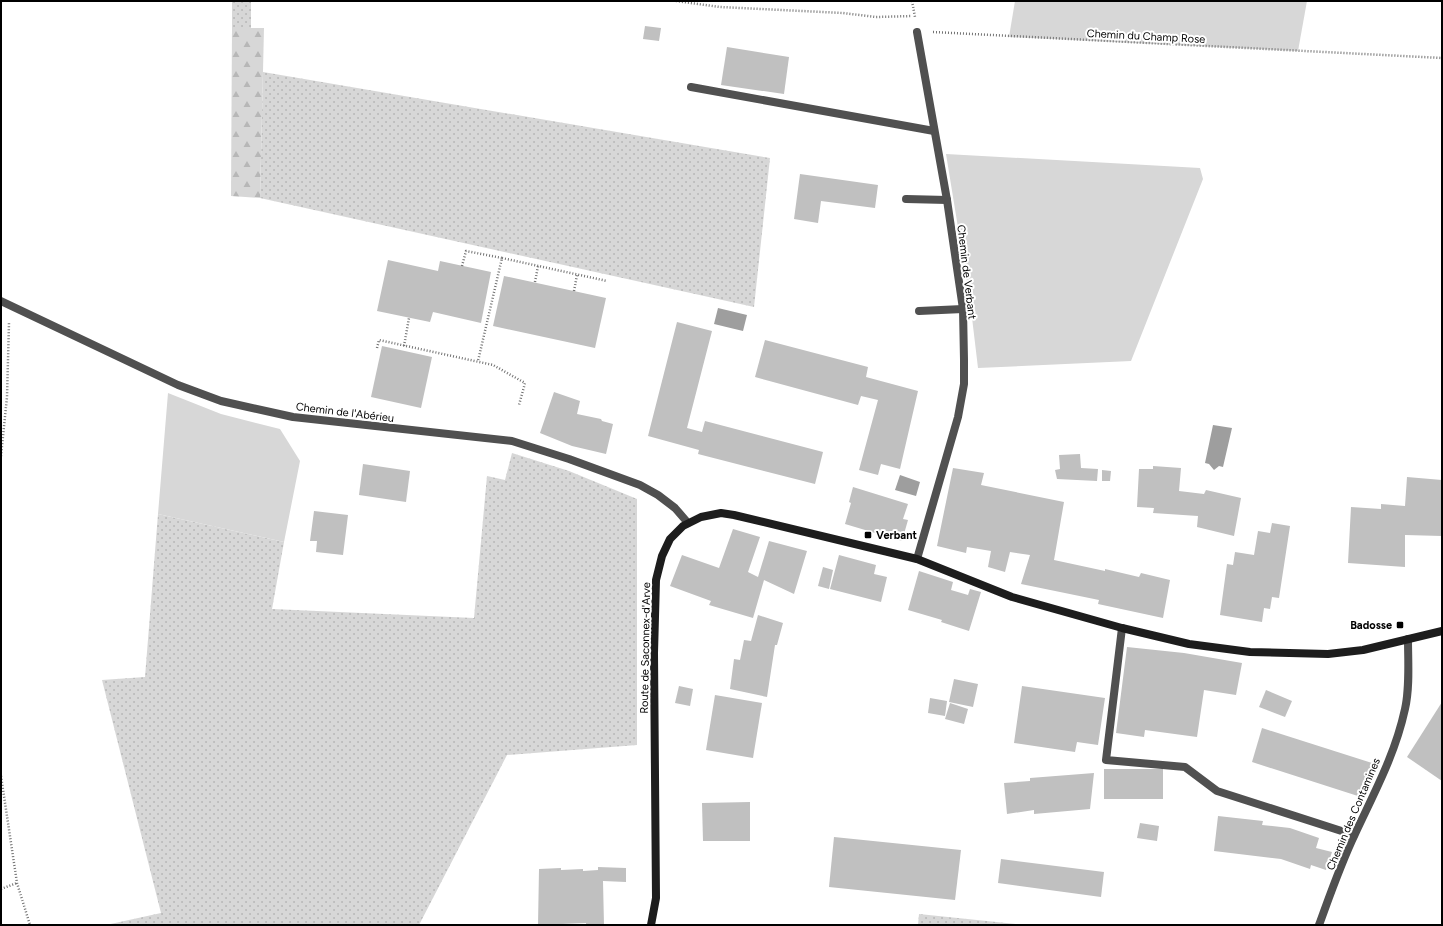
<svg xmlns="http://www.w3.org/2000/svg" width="1443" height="926" font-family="Figtree,sans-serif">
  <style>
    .grass { fill: url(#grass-dots) }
    .forest { fill: url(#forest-firs) }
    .garden { fill: #d7d7d7 }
    .water { fill: #9e9e9e }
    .building { fill: #c0c0c0 }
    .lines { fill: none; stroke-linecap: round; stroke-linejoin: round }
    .path { stroke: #727272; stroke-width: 2.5; stroke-dasharray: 1 2; stroke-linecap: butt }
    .lane { stroke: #505050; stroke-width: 8 }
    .street { stroke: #505050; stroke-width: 8 }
    .secondary { stroke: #1d1d1d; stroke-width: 8 }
    .poi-dot { fill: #000; stroke: #fff; stroke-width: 1.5 }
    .labels { text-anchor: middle; stroke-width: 4; stroke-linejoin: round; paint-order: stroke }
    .street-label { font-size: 11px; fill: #000; stroke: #fff }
    .poi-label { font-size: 11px; font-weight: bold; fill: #000; stroke: #fff; text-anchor: start }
  </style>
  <defs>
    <pattern id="grass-dots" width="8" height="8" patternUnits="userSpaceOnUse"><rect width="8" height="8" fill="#d7d7d7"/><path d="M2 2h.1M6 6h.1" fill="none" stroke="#b7b7b7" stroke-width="1.8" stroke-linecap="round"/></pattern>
    <pattern id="forest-firs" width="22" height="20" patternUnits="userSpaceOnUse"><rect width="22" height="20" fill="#d7d7d7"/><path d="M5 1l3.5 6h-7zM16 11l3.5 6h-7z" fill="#b7b7b7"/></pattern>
  </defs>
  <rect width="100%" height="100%" fill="#fff"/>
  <g class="grass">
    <rect x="232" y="1" width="19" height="27"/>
    <path d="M263 72 770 158 754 307 260 198Z"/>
    <path d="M512 453 569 471 637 499V745L507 755 419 925H106L161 913 102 680 145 677 158 514 284 542 272 609 474 618 487 476 505 480Z"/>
    <path d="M919 914 1025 925H918Z"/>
  </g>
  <path class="forest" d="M232 28H264L260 198 231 196Z"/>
  <g class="garden">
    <path d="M1015 1H1307L1298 51 1009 37Z"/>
    <path d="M946 154 1200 168 1203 179 1131 361 978 368 970 301Z"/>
    <path d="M168 393 221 414 280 429 300 461 284 542 158 514Z"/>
  </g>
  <g class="water">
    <path d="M718 308 747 315 743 331 714 324Z"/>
    <path d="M1213 425 1232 428 1223 467 1219 466 1214 470 1209 464 1205 463Z"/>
    <path d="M900 475 920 482 916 496 895 490Z"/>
  </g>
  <g class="building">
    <path d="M645 26 661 28 659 41 643 39Z"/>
    <path d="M727 47 789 57 784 94 721 85Z"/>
    <path d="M800 174 878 185 875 208 821 201 818 223 794 219Z"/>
    <path d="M388 260 438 271 440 261 491 272 481 323 433 312 430 322 377 311Z"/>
    <path d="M504 276 606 298 595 348 493 326Z"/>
    <path d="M677 322 712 331 687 428 702 432 705 421 823 452 815 484 698 454 699 450 648 436Z"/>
    <path d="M765 340 868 367 866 377 918 391 900 469 881 464 878 475 859 470 878 400 861 396 858 405 755 377Z"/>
    <path d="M382 346 432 357 421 408 371 397Z"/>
    <path d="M554 392 580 401 577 414 601 419 602 421 613 424 606 454 572 446 540 433Z"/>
    <path d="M1080 454 1081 468 1098 469 1097 481 1057 479 1055 470 1060 469 1059 455Z"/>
    <path d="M363 464 410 471 406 502 359 495Z"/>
    <path d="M1153 466 1181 468 1179 491 1204 494 1206 490 1241 498 1234 536 1197 527 1198 516 1153 513 1154 508 1137 507 1139 469H1153Z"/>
    <path d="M953 468 984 473 981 485 1064 502 1054 560 1105 571V569L1139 577 1141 573 1170 580 1163 618 1098 604 1099 600 1021 584 1030 555 1010 552 1005 572 988 567 991 551 967 547 966 553 937 546Z"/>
    <path d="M1102 470 1111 471 1110 481H1102Z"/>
    <path d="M1407 477 1442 480V536L1405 535V567L1348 563 1351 507 1381 509V504L1405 506Z"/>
    <path d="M853 487 908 504 903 519 908 520 902 541 845 524 851 503 849 502Z"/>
    <path d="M314 511 348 515 343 555 316 552 317 541H310Z"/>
    <path d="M1272 523 1290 526 1279 598 1272 597 1270 609 1264 608 1262 622 1220 615 1227 564 1233 565 1235 552 1254 555 1258 531 1270 533Z"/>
    <path d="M733 529 760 537 748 572 758 577 769 541 807 551 794 594 764 580 753 618 709 605 711 601 670 586 682 555 719 568Z"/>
    <path d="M839 555 876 565 874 574 887 577 881 602 830 589Z"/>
    <path d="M823 567 833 570 829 589 818 586Z"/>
    <path d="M919 571 953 582 951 590 968 595 970 589 981 592 969 631 941 622 942 620 908 610Z"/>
    <path d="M758 615 783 623 777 645H775L767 697 730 689 734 659 740 660 744 640 751 641Z"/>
    <path d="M1127 647 1184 653 1242 663 1236 695 1204 690 1197 737 1145 730 1144 737 1116 733Z"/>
    <path d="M954 679 978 684 973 707 949 702Z"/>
    <path d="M679 686 693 689 690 706 675 703Z"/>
    <path d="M1022 686 1105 698 1098 745 1077 742 1075 752 1014 743Z"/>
    <path d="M1266 690 1292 701 1285 717 1259 707Z"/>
    <path d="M715 695 762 703 753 758 706 750Z"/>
    <path d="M930 698 947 701 945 716 928 713Z"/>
    <path d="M1442 702V781L1407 757Z"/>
    <path d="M950 703 968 709 964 724 945 719Z"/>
    <path d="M1262 728 1372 763 1361 797 1252 762Z"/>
    <rect x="1104" y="769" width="59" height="30"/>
    <path d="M1094 773 1090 809 1034 814V810L1007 814 1004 783 1030 781V778Z"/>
    <path d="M750 802V841H703L702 803Z"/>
    <path d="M1218 816 1263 821 1262 825 1290 828 1319 838 1316 848 1332 852 1326 870 1311 865 1310 869 1281 859 1214 851Z"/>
    <path d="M1140 823 1159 826 1157 841 1137 838Z"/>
    <path d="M834 837 961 850 955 900 829 887Z"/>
    <path d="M1001 859 1104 872 1101 897 998 883Z"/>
    <path d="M598 867 626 868V882L603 881 604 925H586V923L538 925 539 869 561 868V870L583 869V871L598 870Z"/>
  </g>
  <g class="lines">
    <g class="path">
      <path d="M676 1 720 7 843 13 876 17 912 16"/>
      <path d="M912 1 915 17"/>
      <path d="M933 32 1442 58"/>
      <path d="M502 258 607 281"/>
      <path d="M462 266 466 251 502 258 478 361"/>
      <path d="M535 282 538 266"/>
      <path d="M574 291 577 275"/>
      <path d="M404 346 409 318"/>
      <path d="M377 348 379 340 493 365 525 383 519 405"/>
      <path d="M1 456 7 397 9 323"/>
      <path d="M1 776 17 883 30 925"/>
      <path d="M1 889 17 883"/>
    </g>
    <g class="lane">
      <path d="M691 87 934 131"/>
      <path d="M906 199 947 200"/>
      <path d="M919 311 963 309"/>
      <path d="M1122 628 1106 760 1185 767 1217 791 1354 835"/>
    </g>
    <g class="street">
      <path d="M917 32 947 200 963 309 964 360V384L958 417 917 559"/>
      <path d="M1 301 178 385 221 401 293 417 512 441 569 459 640 485 658 495 675 508 688 523"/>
      <path d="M1319 925C1330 895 1341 863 1355 834 1374 793 1395 755 1405 709 1410 687 1408 662 1408 639"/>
    </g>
    <path class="secondary" d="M651 925 656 898 654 653 656 580 662 556 670 539 683 526 701 517 721 513 734 515 917 559 1012 597 1122 628 1189 644 1250 652 1328 654 1363 650 1442 631"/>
  </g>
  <g class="poi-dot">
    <rect x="864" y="531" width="8" height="8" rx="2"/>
    <rect x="1396" y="621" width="8" height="8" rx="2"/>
  </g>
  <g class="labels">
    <g class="street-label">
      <text transform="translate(1146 36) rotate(3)" y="4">Chemin du Champ Rose</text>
      <text transform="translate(967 272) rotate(83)" y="4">Chemin de Verbant</text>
      <text transform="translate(345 412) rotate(7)" y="4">Chemin de l'Abérieu</text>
      <text transform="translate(645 648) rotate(-89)" y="4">Route de Saconnex-d'Arve</text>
      <text transform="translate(1353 814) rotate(-67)" y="4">Chemin des Contamines</text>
    </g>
    <g class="poi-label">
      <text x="876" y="539">Verbant</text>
      <text x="1392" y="629" text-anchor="end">Badosse</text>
    </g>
  </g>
  <rect width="1443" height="926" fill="none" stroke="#000000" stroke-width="4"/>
</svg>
